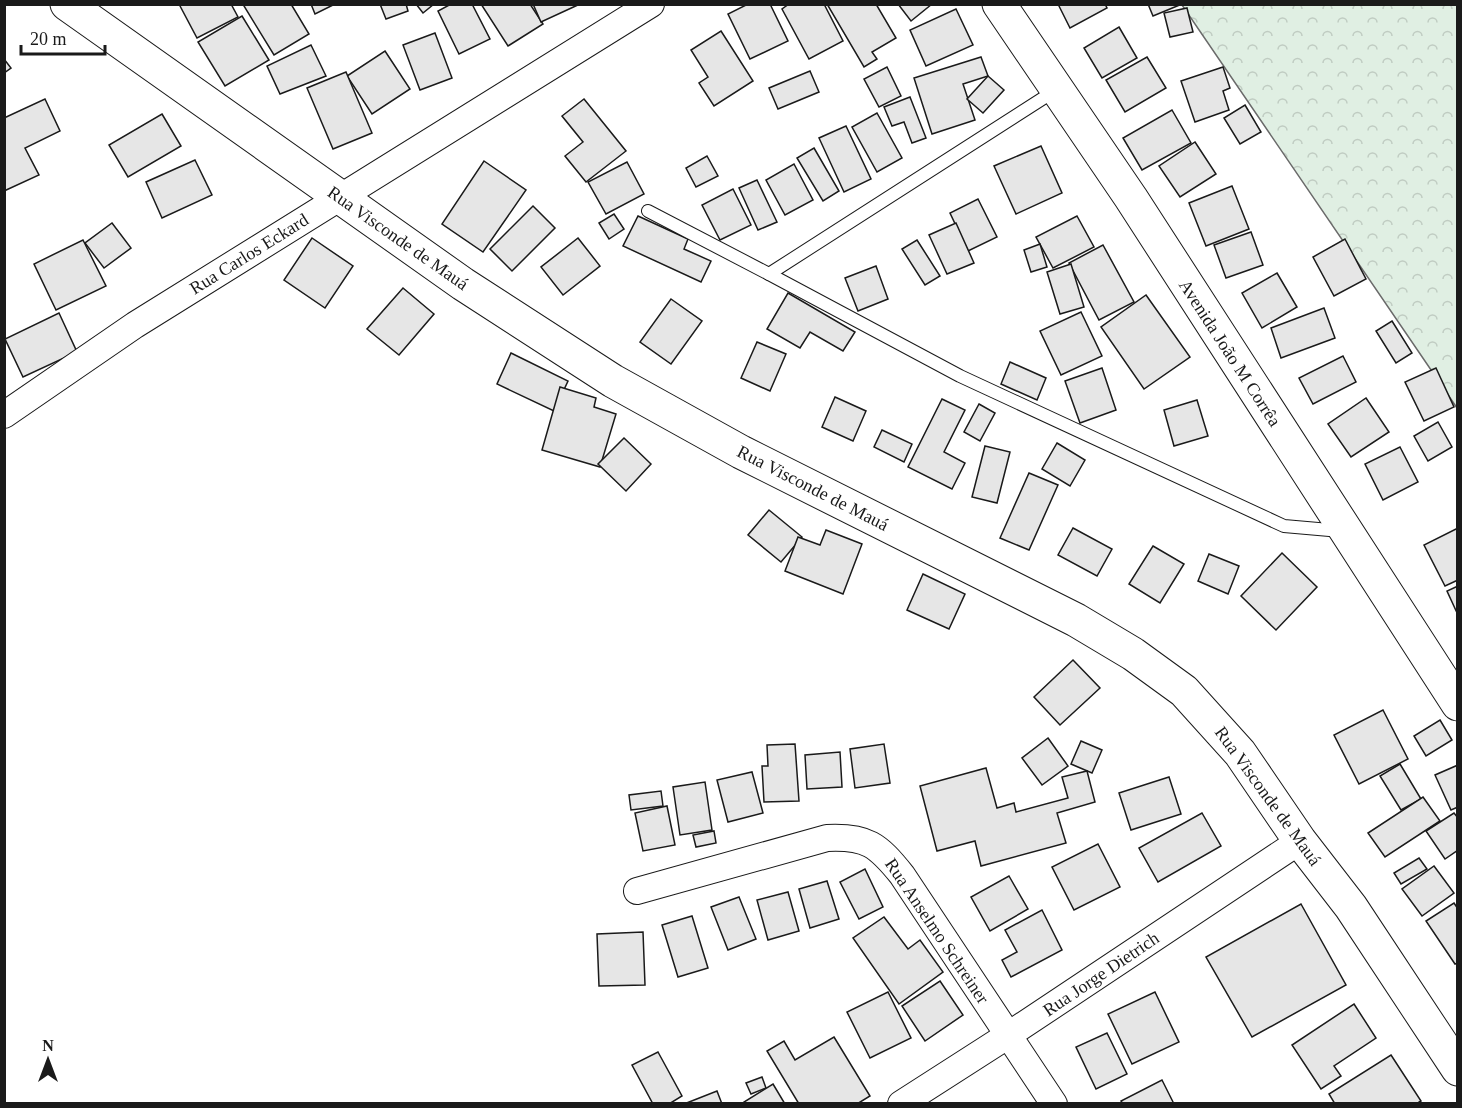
<svg xmlns="http://www.w3.org/2000/svg" width="1462" height="1108" font-family="'Times New Roman',serif">
  <style>
    .forest { fill: url(#forest-crowns); stroke: #6a6a6a; stroke-width: 1.5 }
    .building { fill: #e6e6e6; stroke: #1a1a1a; stroke-width: 1.5 }
    .lines { fill: none; stroke-linecap: round; stroke-linejoin: round }
    .lane-casing { stroke: #1a1a1a; stroke-width: 14 }
    .street-casing { stroke: #1a1a1a; stroke-width: 28 }
    .secondary-casing { stroke: #1a1a1a; stroke-width: 35 }
    .lane { stroke: #fff; stroke-width: 12 }
    .street { stroke: #fff; stroke-width: 26 }
    .secondary { stroke: #fff; stroke-width: 33 }
    .labels { text-anchor: middle; stroke-width: 4.5; stroke-linejoin: round; paint-order: stroke }
    .street-label { font-size: 18px; fill: #1a1a1a; stroke: #fff }
  </style>
  <defs>
    <pattern id="forest-crowns" width="20" height="18" patternUnits="userSpaceOnUse" patternTransform="scale(1.5)"><rect width="20" height="18" fill="#e0efe3"/><path d="M2 6a3 3 0 1 1 6 0M12 15a3 3 0 1 1 6 0" fill="none" stroke="#c0ccc2"/></pattern>
  </defs>
  <rect width="100%" height="100%" fill="#fff"/>
  <path class="forest" d="M1182 5H1457V408Z"/>
  <g class="building">
    <path d="M179 4H231L238 17 197 38Z"/>
    <path d="M247 4H291L309 34 274 55 244 6Z"/>
    <path d="M311 4H335L315 14Z"/>
    <path d="M380 4H406L408 11 386 19Z"/>
    <path d="M416 4H434L423 13Z"/>
    <path d="M451 4H472L490 39 459 54 438 11Z"/>
    <path d="M481 4H530L543 24 508 46Z"/>
    <path d="M533 4H580L541 22Z"/>
    <path d="M748 4H770L788 41 750 59 728 14Z"/>
    <path d="M789 4H824L843 41 809 59 782 9Z"/>
    <path d="M827 4H876L896 38 872 52 877 59 864 67Z"/>
    <path d="M898 4H932L911 21Z"/>
    <path d="M1058 4H1105L1107 8 1070 28Z"/>
    <path d="M1148 4H1182L1153 16Z"/>
    <path d="M1187 8 1193 32 1170 37 1164 13Z"/>
    <path d="M956 9 973 45 926 66 910 30Z"/>
    <path d="M242 16 269 60 225 86 198 42Z"/>
    <path d="M1119 27 1137 58 1102 78 1084 48Z"/>
    <path d="M721 31 753 81 714 106 699 83 708 77 691 50Z"/>
    <path d="M435 33 452 78 420 90 403 45Z"/>
    <path d="M311 45 326 76 280 94 267 66Z"/>
    <path d="M385 51 410 89 372 114 347 76Z"/>
    <path d="M981 57 988 76 963 84 975 120 932 134 914 78Z"/>
    <path d="M1147 57 1166 88 1125 112 1106 80Z"/>
    <path d="M4 59 11 68 4 73Z"/>
    <path d="M887 67 901 96 879 107 864 79Z"/>
    <path d="M1223 67 1230 88 1223 91 1229 110 1195 122 1181 81Z"/>
    <path d="M810 71 819 92 778 109 769 88Z"/>
    <path d="M346 72 372 133 333 149 307 88Z"/>
    <path d="M988 76 1004 90 983 113 967 99Z"/>
    <path d="M910 97 926 138 912 143 904 122 892 126 884 107Z"/>
    <path d="M45 99 60 131 25 148 39 175 4 191V118Z"/>
    <path d="M584 99 626 151 586 182 565 156 583 142 562 116Z"/>
    <path d="M1245 105 1261 132 1240 144 1224 118Z"/>
    <path d="M1172 110 1191 143 1142 170 1123 138Z"/>
    <path d="M877 113 902 158 877 172 852 127Z"/>
    <path d="M162 114 181 146 128 177 109 145Z"/>
    <path d="M846 126 871 179 844 192 819 138Z"/>
    <path d="M1195 142 1216 174 1180 197 1159 166Z"/>
    <path d="M1041 146 1062 193 1016 214 994 166Z"/>
    <path d="M814 148 839 191 823 201 797 158Z"/>
    <path d="M707 156 718 176 696 187 686 168Z"/>
    <path d="M195 160 212 195 162 218 146 182Z"/>
    <path d="M484 161 526 190 483 252 442 224Z"/>
    <path d="M627 162 644 194 606 214 588 182Z"/>
    <path d="M794 164 813 200 785 215 766 180Z"/>
    <path d="M757 180 777 222 758 230 739 188Z"/>
    <path d="M1232 186 1249 229 1206 246 1189 203Z"/>
    <path d="M733 189 751 225 720 240 702 205Z"/>
    <path d="M978 199 997 237 968 251 950 213Z"/>
    <path d="M533 206 555 228 512 271 490 249Z"/>
    <path d="M614 214 624 229 609 239 599 223Z"/>
    <path d="M638 216 688 239 684 249 711 261 701 282 623 246Z"/>
    <path d="M1077 216 1094 247 1053 268 1036 237Z"/>
    <path d="M112 223 131 248 104 268 85 243Z"/>
    <path d="M956 223 974 263 947 274 929 235Z"/>
    <path d="M1251 232 1263 265 1226 278 1214 245Z"/>
    <path d="M312 238 353 266 325 308 284 280Z"/>
    <path d="M578 238 600 266 563 295 541 267Z"/>
    <path d="M1345 239 1366 279 1334 296 1313 257Z"/>
    <path d="M83 240 106 286 56 310 34 264Z"/>
    <path d="M917 240 940 276 925 285 902 249Z"/>
    <path d="M1040 244 1047 267 1031 272 1024 250Z"/>
    <path d="M1103 245 1134 302 1099 320 1069 263Z"/>
    <path d="M1071 264 1084 307 1060 314 1047 272Z"/>
    <path d="M876 266 888 299 858 311 845 278Z"/>
    <path d="M1277 273 1297 307 1262 328 1242 293Z"/>
    <path d="M403 288 434 314 399 355 367 329Z"/>
    <path d="M788 293 855 332 843 351 810 332 800 348 767 329Z"/>
    <path d="M1146 295 1190 357 1144 389 1101 327Z"/>
    <path d="M671 299 702 321 671 364 640 342Z"/>
    <path d="M1324 308 1335 338 1281 358 1271 328Z"/>
    <path d="M1081 312 1102 356 1061 375 1040 331Z"/>
    <path d="M59 313 77 352 23 377 5 339Z"/>
    <path d="M1392 321 1412 353 1396 363 1376 331Z"/>
    <path d="M757 342 786 354 770 391 741 378Z"/>
    <path d="M511 353 568 381 554 411 497 384Z"/>
    <path d="M1343 356 1356 382 1313 404 1299 378Z"/>
    <path d="M1010 362 1046 378 1037 400 1001 384Z"/>
    <path d="M1102 368 1116 410 1080 423 1065 381Z"/>
    <path d="M1436 368 1454 407 1424 421 1405 382Z"/>
    <path d="M560 387 596 398 594 407 616 414 600 467 542 450Z"/>
    <path d="M835 397 866 411 853 441 822 427Z"/>
    <path d="M1366 398 1389 432 1351 457 1328 424Z"/>
    <path d="M942 399 965 410 944 452 965 463 952 489 908 467Z"/>
    <path d="M1197 400 1208 436 1174 446 1164 410Z"/>
    <path d="M979 404 995 413 980 441 964 432Z"/>
    <path d="M1438 422 1452 447 1428 461 1414 436Z"/>
    <path d="M882 430 912 444 904 462 874 447Z"/>
    <path d="M624 438 651 464 626 491 598 464Z"/>
    <path d="M1057 443 1085 460 1070 486 1042 469Z"/>
    <path d="M985 446 1010 452 997 503 972 497Z"/>
    <path d="M1400 447 1418 482 1383 500 1365 464Z"/>
    <path d="M1029 473 1058 485 1029 550 1000 538Z"/>
    <path d="M769 510 802 537 781 562 748 535Z"/>
    <path d="M1073 528 1112 549 1097 576 1058 555Z"/>
    <path d="M1458 528V580L1445 586 1424 545Z"/>
    <path d="M826 530 862 544 843 594 785 571 798 537 820 545Z"/>
    <path d="M1153 546 1184 564 1160 603 1129 584Z"/>
    <path d="M1282 553 1317 587 1276 630 1241 596Z"/>
    <path d="M1209 554 1239 566 1228 594 1198 581Z"/>
    <path d="M923 574 965 594 949 629 907 610Z"/>
    <path d="M1458 586V615L1447 591Z"/>
    <path d="M1073 660 1100 688 1060 725 1034 697Z"/>
    <path d="M1383 710 1408 759 1359 784 1334 735Z"/>
    <path d="M1440 720 1452 740 1426 756 1414 736Z"/>
    <path d="M1048 738 1068 766 1042 785 1022 758Z"/>
    <path d="M1081 741 1102 750 1092 773 1071 764Z"/>
    <path d="M795 744 799 801 764 802 762 766H768L767 745Z"/>
    <path d="M884 744 890 783 855 788 850 749Z"/>
    <path d="M840 752 842 787 807 789 805 755Z"/>
    <path d="M1400 764 1421 799 1401 810 1380 776Z"/>
    <path d="M1458 765V807L1451 810 1435 775Z"/>
    <path d="M986 768 997 808 1014 803 1016 812 1068 798 1062 777 1087 771 1095 802 1057 813 1066 843 981 866 975 841 937 851 920 786Z"/>
    <path d="M752 772 763 813 728 822 717 780Z"/>
    <path d="M1169 777 1181 814 1131 830 1119 793Z"/>
    <path d="M705 782 712 830 680 835 673 787Z"/>
    <path d="M661 791 663 806 631 810 629 795Z"/>
    <path d="M1423 797 1440 821 1385 857 1368 833Z"/>
    <path d="M667 806 675 845 643 851 635 813Z"/>
    <path d="M1202 813 1221 846 1158 882 1139 848Z"/>
    <path d="M1454 813 1458 818V850L1445 859 1426 831Z"/>
    <path d="M714 831 716 843 696 847 693 835Z"/>
    <path d="M1098 844 1120 887 1074 910 1052 867Z"/>
    <path d="M1419 858 1427 869 1401 884 1394 873Z"/>
    <path d="M1434 866 1454 893 1422 916 1402 889Z"/>
    <path d="M865 869 883 907 859 919 840 882Z"/>
    <path d="M1009 876 1028 909 990 931 971 897Z"/>
    <path d="M827 881 839 919 810 928 799 889Z"/>
    <path d="M788 892 799 931 768 940 757 900Z"/>
    <path d="M739 897 756 939 728 950 711 907Z"/>
    <path d="M1454 903 1458 909V963L1455 964 1426 921Z"/>
    <path d="M1301 904 1346 985 1252 1037 1206 957Z"/>
    <path d="M1042 910 1062 950 1011 977 1002 960 1017 952 1005 930Z"/>
    <path d="M692 916 708 968 678 977 662 925Z"/>
    <path d="M884 917 908 949 920 940 943 972 899 1004 853 938Z"/>
    <path d="M643 932 645 985 599 986 597 934Z"/>
    <path d="M940 981 963 1015 925 1041 902 1006Z"/>
    <path d="M888 992 911 1038 870 1058 847 1012Z"/>
    <path d="M1155 992 1179 1042 1132 1064 1108 1014Z"/>
    <path d="M1354 1004 1376 1038 1334 1066 1341 1076 1321 1089 1292 1045Z"/>
    <path d="M1107 1033 1127 1074 1096 1089 1076 1047Z"/>
    <path d="M834 1037 870 1096 857 1104H799L767 1051 784 1041 795 1060Z"/>
    <path d="M658 1052 682 1096 669 1104H653L632 1065Z"/>
    <path d="M1391 1055 1421 1101 1416 1104H1335L1329 1094Z"/>
    <path d="M762 1077 766 1088 751 1094 746 1083Z"/>
    <path d="M1162 1080 1174 1104H1123L1121 1101Z"/>
    <path d="M773 1084 785 1104H745L744 1102Z"/>
    <path d="M717 1091 722 1104H684Z"/>
  </g>
  <g class="lines">
    <defs>
      <g id="lane">
        <path d="M1056 90 769 274 960 376 1284 526 1341 531"/>
        <path d="M648 211 769 274"/>
      </g>
      <g id="street">
        <path d="M4 415 135 325 651 4"/>
        <path d="M637 891 827 838C867 836 878 845 902 875L1054 1104"/>
        <path d="M901 1104 1007 1036 1300 841"/>
      </g>
      <g id="secondary">
        <path d="M67 4 463 284 613 381 741 452 1076 620 1133 654 1184 691 1240 753 1300 841 1351 907 1458 1069"/>
        <path d="M999 4 1131 198 1458 704"/>
      </g>
    </defs>
    <use href="#lane" class="lane-casing"/>
    <use href="#street" class="street-casing"/>
    <use href="#secondary" class="secondary-casing"/>
    <use href="#lane" class="lane"/>
    <use href="#street" class="street"/>
    <use href="#secondary" class="secondary"/>
  </g>
  <g class="labels">
    <g class="street-label">
      <text transform="translate(398 238) rotate(35)" y="6">Rua Visconde de Mauá</text>
      <text transform="translate(249 254) rotate(-32)" y="6">Rua Carlos Eckard</text>
      <text transform="translate(1230 353) rotate(57)" y="6">Avenida João M Corrêa</text>
      <text transform="translate(813 488) rotate(27)" y="6">Rua Visconde de Mauá</text>
      <text transform="translate(1268 796) rotate(54)" y="6">Rua Visconde de Mauá</text>
      <text transform="translate(937 931) rotate(56)" y="6">Rua Anselmo Schreiner</text>
      <text transform="translate(1101 974) rotate(-34)" y="6">Rua Jorge Dietrich</text>
    </g>
  </g>
  <rect width="1462" height="1108" fill="none" stroke="#1a1a1a" stroke-width="12"/>
  <g transform="translate(48 1060)" stroke="#ffffff" stroke-width="4.5" paint-order="stroke">
  <path d="M0-4.5L10 22L0 15L-10 22Z" fill="#1a1a1a"/>
  <text y="-9" font-size="16" font-weight="bold" text-anchor="middle" fill="#1a1a1a">N</text>
  </g>
  <path d="M21 45v9h84v-9" fill="none" stroke="#1a1a1a" stroke-width="3"/>
  <text x="30" y="45" font-size="18" fill="#1a1a1a" stroke="#ffffff" stroke-width="4.5" paint-order="stroke">20 m</text>
</svg>
